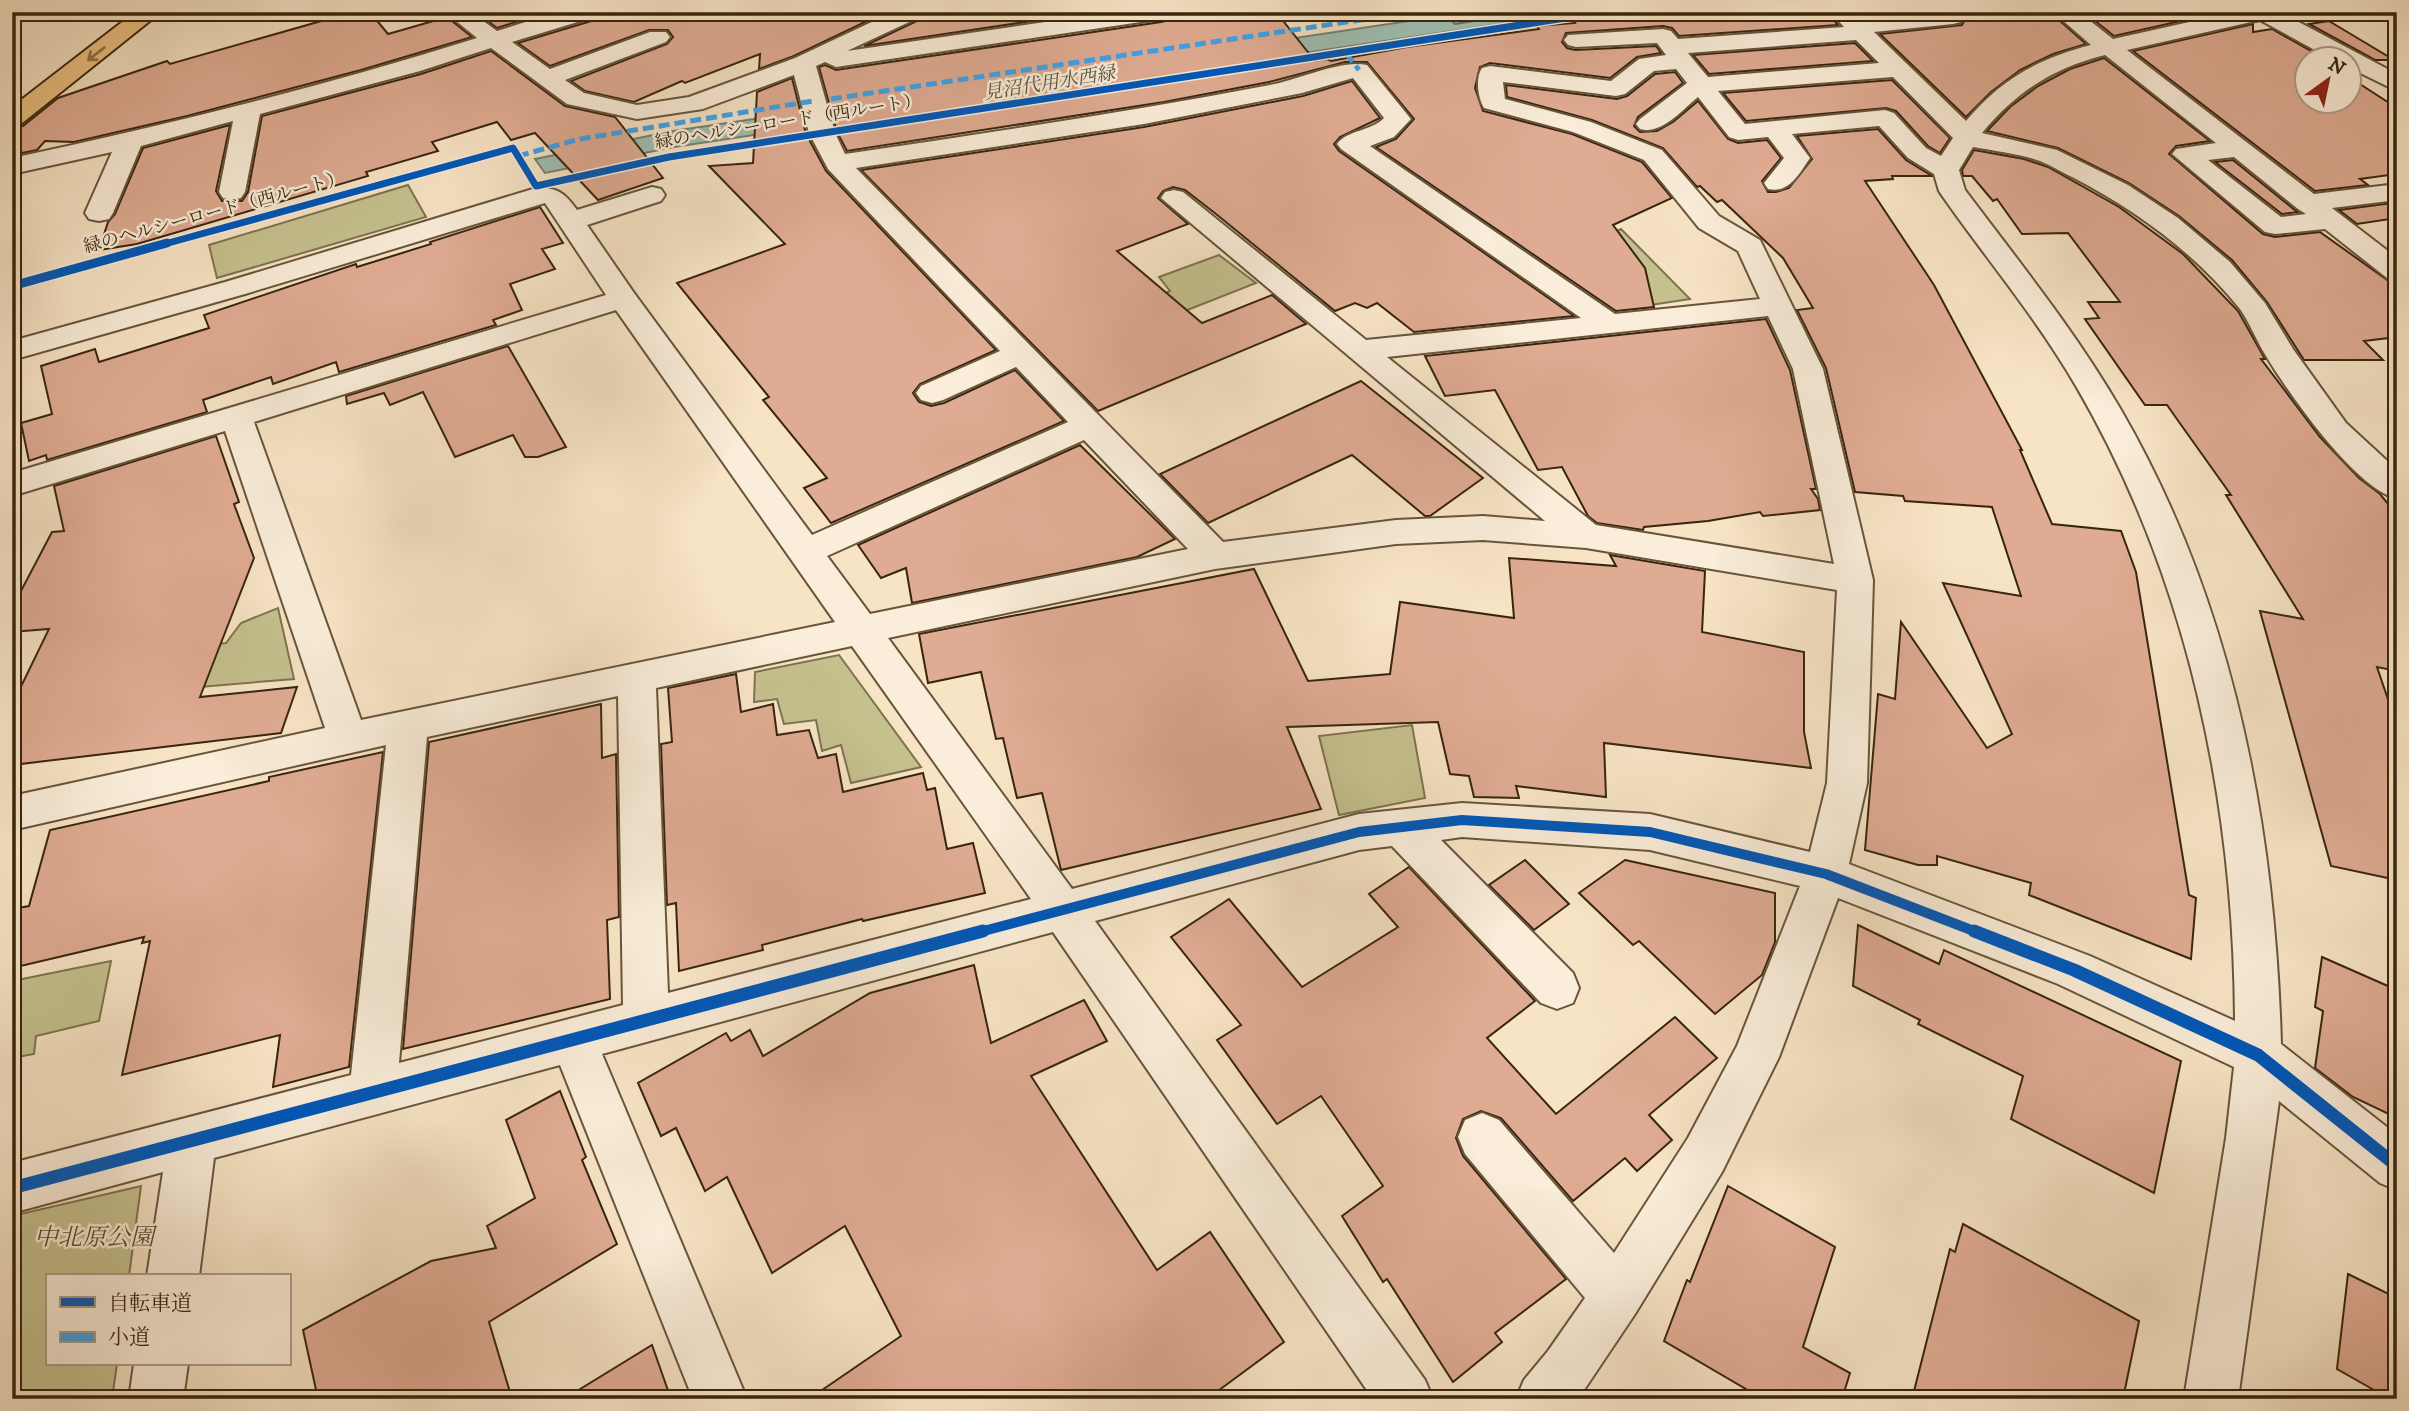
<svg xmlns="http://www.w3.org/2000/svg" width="2409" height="1411" font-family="'IM FELL DW Pica','Noto Serif JP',serif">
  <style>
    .green { fill: #c5c18f; stroke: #7e734e; stroke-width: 2 }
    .water { fill: #9dbfb1; stroke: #758170; stroke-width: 2 }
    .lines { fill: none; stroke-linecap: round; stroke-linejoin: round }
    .shore { stroke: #6a7260; stroke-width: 2 }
    .building { fill: #dfab92; stroke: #38250e; stroke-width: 2 }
    .minor-casing { stroke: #68553c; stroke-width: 4 }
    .major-casing { stroke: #38250e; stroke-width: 4 }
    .minor { fill: #faedd9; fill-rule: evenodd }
    .major { fill: #ecc282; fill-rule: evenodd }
    .quiet { stroke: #3fa2e9; stroke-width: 5; stroke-dasharray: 11 5; stroke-linecap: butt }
    .cycleway-far3-casing { stroke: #faedd9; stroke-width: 10 }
    .cycleway-far2-casing { stroke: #faedd9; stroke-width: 12 }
    .cycleway-far1-casing { stroke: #faedd9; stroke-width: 15 }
    .cycleway-casing { stroke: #faedd9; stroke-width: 18 }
    .cycleway-far3 { stroke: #0057b8; stroke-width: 7 }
    .cycleway-far2 { stroke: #0057b8; stroke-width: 9 }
    .cycleway-far1 { stroke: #0057b8; stroke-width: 10 }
    .cycleway { stroke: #0057b8; stroke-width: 13 }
    .oneway { stroke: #927448 }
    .labels { text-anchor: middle; stroke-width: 5; stroke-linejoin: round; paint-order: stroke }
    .far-street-label { font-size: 18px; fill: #38250e; stroke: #faedd9 }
    .far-water-label { font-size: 19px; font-style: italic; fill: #56533f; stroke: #faedd9 }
    .near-park-label { font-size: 24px; font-style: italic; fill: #5b4c2e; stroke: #faedd9 }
  </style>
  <rect width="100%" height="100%" fill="#f7e4c5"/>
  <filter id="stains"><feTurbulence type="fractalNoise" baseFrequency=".00286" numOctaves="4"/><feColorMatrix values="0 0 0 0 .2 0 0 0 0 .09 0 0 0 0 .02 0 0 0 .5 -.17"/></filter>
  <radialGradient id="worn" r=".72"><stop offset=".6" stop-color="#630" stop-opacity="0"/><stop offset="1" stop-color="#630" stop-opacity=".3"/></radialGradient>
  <g class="green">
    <path d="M408 185 426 217 217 278 209 245Z"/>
    <path d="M1621 229 1690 299 1611 311 1595 306 1544 265Z"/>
    <path d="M1219 255 1256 283 1162 320 1143 302 1170 291 1159 277Z"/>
    <path d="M278 608 294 679 104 695 171 651 226 643 241 623Z"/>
    <path d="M839 655 921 767 851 783 841 745 822 751 816 720 784 724 777 699 754 702 755 672Z"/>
    <path d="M1412 725 1425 798 1339 815 1319 736Z"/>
    <path d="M111 961 99 1021 36 1036 34 1054 12 1058V981Z"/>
    <path d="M141 1186 129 1276H47V1364H117L112 1399H12V1216Z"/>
  </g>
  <path class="water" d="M1469 12H1579L674 147 545 173 535 159 673 131Z"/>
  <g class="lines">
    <path class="shore" d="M1454 12 1452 21 1455 24 1533 12"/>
  </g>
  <g class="building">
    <path d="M353 12H370L388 34 447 17 472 37 361 70 187 116 74 142 45 141 37 150 12 155V128L23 126 58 98 167 61 170 64Z"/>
    <path d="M476 12H548L497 28Z"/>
    <path d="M599 12H886L794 56 759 69 760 54 685 83 682 81 634 102 585 91 571 81 667 44 673 37 668 30H649L550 66 518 43 595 20Z"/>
    <path d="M963 12H1093L864 46 923 18Z"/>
    <path d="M1174 12H1276L1315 61 1327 59 1331 61 1407 47 1539 29 1537 26 1575 23 1573 20 1639 12H1827L1838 25 1679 36 1672 28 1663 26 1566 33 1562 42 1567 48 1575 50 1656 46 1661 53 1637 57 1610 78 1490 63 1480 67 1475 88 1483 111 1572 134 1642 162 1672 198 1613 225 1645 268 1654 307 1616 311 1376 147 1396 139 1414 119 1367 62H1345L1269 82 1164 102 847 151 837 132 819 67 825 65 836 70 1161 22 1170 20Z"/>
    <path d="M1964 12H2050L2086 44 2053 54 2020 70 1991 92 1966 117 1880 34 1962 25 1966 18Z"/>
    <path d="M2084 12H2221L2114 36Z"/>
    <path d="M2329 21 2394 60H2375L2309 24Z"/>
    <path d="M2253 24V32L2272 29 2327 60H2307V102H2349V77L2397 108V174L2360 179 2368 185 2315 191 2133 51Z"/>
    <path d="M1855 43 1873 61 1709 74 1693 55Z"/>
    <path d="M491 51 565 106 615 117 663 178 598 200 535 133 511 140 497 122 432 142 438 151 366 172 368 176 137 244 99 250 108 222 115 214 143 148 230 125 216 191 222 201H242L248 192 262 116 421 74Z"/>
    <path d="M2104 58 2210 141 2176 146 2169 154 2263 234 2275 237 2320 232 2397 287V337L2364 341 2383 360H2304L2267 302 2232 260 2179 216 2129 183 2058 148 1987 131 2010 107 2038 86 2070 69Z"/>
    <path d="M1675 72 1683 83 1638 117 1634 126 1640 132 1657 131 1673 122 1698 101 1728 139 1738 143 1767 140 1781 158 1762 181 1768 192H1776L1789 188 1812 159 1797 136 1878 129 1906 160 1932 176H1892L1893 179 1865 181 1934 285 2022 450H2020L2052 524 2121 531 2136 572 2189 895 2196 898 2191 959 2029 895 2031 883 1937 856V865H1918L1865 850 1878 694 1895 699 1901 622 1987 748 2012 734 1943 583 2021 596 1992 507 1905 501 1903 496 1855 492 1826 368 1797 310 1813 308 1783 258 1722 200 1717 202 1700 186 1697 187 1663 148 1592 120 1507 97 1506 85 1617 99 1627 96 1655 74Z"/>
    <path d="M792 78 806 134 826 171 996 350 920 384 913 393 919 402 931 406 944 403 1015 370 1064 421 831 523 804 488 827 478 763 400 769 397 677 283 785 244 709 166 753 163 757 92Z"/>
    <path d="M1892 80 1950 138 1940 153 1928 146 1896 111 1886 108 1746 121 1723 93Z"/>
    <path d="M1352 81 1380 118 1340 137 1334 144 1339 151 1574 316 1414 332 1377 303 1367 308 1355 303 1335 311 1216 214 1185 190 1173 187 1163 191 1158 198 1188 224 1117 251 1202 323 1272 295 1306 324 1098 411 861 170 1144 127 1303 96Z"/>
    <path d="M1974 150 2024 159 2048 167 2119 207 2183 254 2238 311 2265 359H2261L2320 437 2359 478 2380 494 2397 515V671L2377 667 2397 726V880L2331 866 2260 611 2303 619 2226 495H2231L2179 422 2167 405H2145L2085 319 2099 318 2088 302H2120L2068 233 2022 234 1997 199 1993 201 1972 176H1963L1962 170Z"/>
    <path d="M2233 160 2296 211 2298 212 2282 214 2215 162Z"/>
    <path d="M2392 203 2397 207V218L2357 224 2339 210Z"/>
    <path d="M540 207 563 243 542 249 555 269 510 284 522 310 493 320 496 325 339 372 336 362 273 384 271 377 203 400 207 412 47 460 46 455 29 461 21 423 52 414 41 366 95 349 99 362 209 328 204 315 356 264 357 267 431 244 430 242Z"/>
    <path d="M1766 319 1790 370 1816 489H1811L1818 499 1820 510 1763 516 1760 512 1708 521 1644 527 1643 530 1597 523 1588 516 1562 467 1538 470 1495 390 1445 396 1425 356Z"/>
    <path d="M508 346 566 447 538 457H525L513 435 455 457 423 392 390 405 384 393 347 404 346 396Z"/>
    <path d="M1361 381 1483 478 1430 516H1425L1352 455 1208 523 1160 474Z"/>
    <path d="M216 436 239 502 234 504 254 558 200 697 297 687 281 733 12 765V705L49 629 12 632V608L52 532 64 531 54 486Z"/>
    <path d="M1080 445 1175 539 1137 557 912 603 906 568 881 578 858 545Z"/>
    <path d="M1610 555 1705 571 1702 632 1804 652V732L1811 768 1604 743 1606 797 1516 786 1519 798 1474 797 1469 776 1450 774 1438 722 1287 727 1321 809 1061 870 1042 793 1017 798 1003 738 996 739 981 672 928 683 919 634 1254 569 1308 681 1390 674 1400 602 1514 618 1509 558 1616 566Z"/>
    <path d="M736 674 741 712 773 704 777 735 809 730 818 758 836 754 843 792 923 773 927 790 935 788 947 849 973 843 985 893 863 921 862 919 762 945 763 950 679 971 676 903 667 905 661 744 672 742 668 688Z"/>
    <path d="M601 704 602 758 616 754 619 917 607 920 610 999 403 1049 429 742Z"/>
    <path d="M383 752 349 1067 273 1087 280 1035 122 1075 150 941 142 943 144 937 12 968V909L29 906 50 830 269 781V777Z"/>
    <path d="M1525 860 1569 904 1534 930 1489 885Z"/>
    <path d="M1625 860 1775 893V942L1762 975 1715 1014 1639 941 1633 945 1579 893Z"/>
    <path d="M1409 867 1535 1001 1487 1038 1556 1114 1675 1017 1717 1058 1649 1115 1672 1140 1637 1171 1625 1158 1573 1201 1501 1118 1481 1111 1463 1119 1456 1138 1463 1156 1566 1279 1495 1333 1502 1342 1453 1382 1387 1279 1383 1282 1342 1216 1383 1186 1321 1096 1277 1124 1217 1040 1241 1025 1171 937 1229 899 1302 987 1398 927 1369 894Z"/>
    <path d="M1858 925 1939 964 1944 950 2181 1061 2154 1193 2011 1119 2023 1076 1918 1024 1920 1020 1853 986Z"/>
    <path d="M2322 957 2397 990V1118L2353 1097 2315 1068 2323 1011 2315 1007Z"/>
    <path d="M974 965 991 1043 1084 1000 1107 1041 1031 1076 1157 1270 1210 1232 1284 1342 1207 1399H809L901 1336 845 1226 772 1273 727 1177 705 1191 676 1128 661 1136 638 1083 726 1033 731 1041 750 1030 763 1056 870 993Z"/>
    <path d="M560 1091 586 1157 582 1160 617 1244 489 1322 512 1399H318L303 1330 431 1261 496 1248 487 1226 535 1198 506 1120Z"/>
    <path d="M1728 1186 1835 1247 1803 1347 1850 1373 1842 1399H1763L1664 1341 1687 1280 1690 1282Z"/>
    <path d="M1963 1224 2139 1321 2123 1399H1912L1950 1249 1955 1252Z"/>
    <path d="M2348 1274 2397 1298V1399H2390L2337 1369Z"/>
    <path d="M652 1345 671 1399H564Z"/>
  </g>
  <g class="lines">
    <defs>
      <g id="minor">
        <path d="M445 12H471L497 31 557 12H597L594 17 512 42 550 69 650 32H666L670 37 666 42 565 80 584 93 637 105 689 97 795 58 893 12H923L920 17 847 51 1113 12H1172L1169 17 1161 19 836 67 825 62 816 66 835 133 845 154C987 133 1129 112 1270 85 1297 80 1342 59 1367 65L1411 119 1394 137 1370 146 1615 314 1760 299 1738 251 1699 228 1644 160 1573 132 1484 108C1478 99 1475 77 1482 68L1490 66 1611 81 1639 59 1666 55 1657 43 1576 47 1568 45 1564 40 1568 35 1663 29 1671 31 1678 39 1844 27 1830 12H1854L1861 19 1961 12 1964 17 1961 22 1953 24 1874 32 1966 121C2000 80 2039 58 2091 45L2053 12H2079L2113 39 2234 12H2280L2397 74V91L2350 68V60H2333L2260 20 2127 50 2314 194 2397 184V200L2332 208 2397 258V281L2387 278 2325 229 2275 234 2265 232 2172 154 2176 149 2216 143 2105 55C2053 68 2016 92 1982 133L2057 150 2128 185 2178 218 2230 262 2265 303 2293 349 2346 423 2397 470V499C2353 487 2287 391 2263 351 2255 337 2249 322 2240 309 2195 253 2137 211 2074 178 2063 173 2052 166 2040 161 2020 154 1995 151 1973 147L1959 170 1965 190C2019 262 2076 332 2121 410 2233 603 2275 824 2281 1044L2397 1135V1190L2380 1183 2279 1101 2238 1399H2184L2226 1138 2234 1067 2058 984 1838 898 1779 1057 1722 1172 1635 1314 1578 1399H1516L1524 1380 1548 1351 1585 1298 1465 1154 1458 1137 1465 1120 1482 1113 1499 1120 1614 1253 1688 1138 1737 1046 1800 886 1650 850 1462 837 1441 840 1573 973 1579 988 1573 1003 1557 1009 1541 1003 1392 846 1359 850 1095 921 1425 1380 1433 1399H1373L1053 932 602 1054 747 1399H693L560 1065 214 1158 199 1276H147L163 1172 12 1213V1163L351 1075 386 745 12 830V796L325 728 225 431 12 496V473L606 295 545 203 245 294 12 360V341L225 282 533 189C556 186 564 192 577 210L652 187 661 189 665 195 661 201 587 225 634 293 812 535 1068 422 1016 367 943 400 932 403 921 400 916 393 921 386 1000 351 828 169 809 133 794 75 703 109 637 119 567 104 491 48 420 71 260 114 245 192 241 198 232 200 223 198 219 192 233 121 141 146 113 213 109 219 99 221 89 219 85 213 112 152 12 174V158C169 125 324 86 477 38ZM1856 40 1879 63 1708 77 1688 53ZM1676 69 1687 83 1640 119 1636 124 1640 129C1662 135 1682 110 1698 97L1729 137 1738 140 1768 137 1784 158 1764 183 1768 189C1789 194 1799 174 1810 158L1792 134 1879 126 1908 158 1934 174 1939 191C1984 256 2036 317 2076 386 2188 578 2234 801 2235 1021L2090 956 1849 864 1867 783 1873 580 1823 369 1760 240 1719 216 1662 150 1591 122 1505 99 1503 82 1616 96 1625 94 1654 71ZM1893 77 1953 138 1941 156 1926 148 1894 113 1885 110 1745 124 1718 91ZM1353 78 1384 118C1372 131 1347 130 1337 144L1341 149 1581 318 1366 340 1183 192 1174 190 1165 192 1161 198 1545 521 1483 516 1396 520 1223 542 856 168 1144 124 1302 93ZM2234 157 2298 209 2306 214 2281 217 2208 160ZM616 310 835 622 361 720 254 422ZM1768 316 1793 369 1834 564 1596 525 1387 357ZM1084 440 1188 549 870 614 827 556ZM1483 540 1586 548 1837 590 1827 783 1810 852 1650 814 1462 803 1359 814 1072 889 888 638 1215 569 1396 544ZM852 646 1031 899 668 993 656 688ZM618 696 623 1005 399 1063 427 737Z"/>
        <path d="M1396 12H1421L1418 17H1399Z"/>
        <path d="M134 1364H188L183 1399H129Z"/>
      </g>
      <path id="major" d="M135 12H161L21 124 12 126V107Z"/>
    </defs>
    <use href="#minor" class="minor-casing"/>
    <use href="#major" class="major-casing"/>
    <use href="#minor" class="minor"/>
    <use href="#major" class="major"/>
    <g class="quiet">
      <path d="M1346 53 1359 70"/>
      <path d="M831 99 1407 13"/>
      <path d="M518 156 580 139 813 101"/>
    </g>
    <defs>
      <path id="cycleway-far3" d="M161 245 513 148 536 186 669 157 1604 12"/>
      <path id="cycleway-far2" d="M12 286 167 243"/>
      <path id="cycleway-far1" d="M976 933 1359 832 1462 820 1650 832 1826 874 1979 933"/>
      <g id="cycleway">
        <path d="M1974 931 2074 970 2258 1055 2397 1166"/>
        <path d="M12 1188 983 931"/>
      </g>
    </defs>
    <use href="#cycleway-far3" class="cycleway-far3-casing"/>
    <use href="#cycleway-far2" class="cycleway-far2-casing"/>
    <use href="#cycleway-far1" class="cycleway-far1-casing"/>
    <use href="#cycleway" class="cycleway-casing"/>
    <use href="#cycleway-far3" class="cycleway-far3"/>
    <use href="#cycleway-far2" class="cycleway-far2"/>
    <use href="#cycleway-far1" class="cycleway-far1"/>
    <use href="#cycleway" class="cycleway"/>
  </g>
  <defs><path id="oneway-shaft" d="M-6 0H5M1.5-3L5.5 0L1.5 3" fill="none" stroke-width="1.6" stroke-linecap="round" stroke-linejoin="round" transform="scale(1.75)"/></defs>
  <use class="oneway" href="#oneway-shaft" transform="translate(96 54) rotate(142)"/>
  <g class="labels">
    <g class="far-street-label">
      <text transform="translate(788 121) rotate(-9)" y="6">緑のヘルシーロード（西ルート）</text>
      <text transform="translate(214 212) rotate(-15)" y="6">緑のヘルシーロード（西ルート）</text>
    </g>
    <g class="far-water-label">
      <text transform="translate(1049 82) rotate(-9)" y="7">見沼代用水西緑</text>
    </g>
    <g class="near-park-label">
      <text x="94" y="1245">中北原公園</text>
    </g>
  </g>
  <rect width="2409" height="1411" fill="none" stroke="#f7e4c5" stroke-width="42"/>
  <rect x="14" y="14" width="2381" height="1383" fill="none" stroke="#38250e" stroke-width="3.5"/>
  <rect x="21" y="21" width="2367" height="1369" fill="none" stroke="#38250e" stroke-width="2"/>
  <rect x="46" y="1274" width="245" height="91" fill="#faedd9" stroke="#ac9d88" stroke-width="2"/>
  <rect x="60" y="1297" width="35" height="10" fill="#0057b8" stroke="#ac9d88" stroke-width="2"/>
  <text x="108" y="1310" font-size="21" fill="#38250e">自転車道</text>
  <rect x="60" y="1332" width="35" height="10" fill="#3fa2e9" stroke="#ac9d88" stroke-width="2"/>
  <text x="108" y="1344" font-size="21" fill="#38250e">小道</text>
  <g transform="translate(2328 80) rotate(33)"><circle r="33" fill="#faedd9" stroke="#ac9d88" stroke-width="2"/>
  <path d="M0-5L12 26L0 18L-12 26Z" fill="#8f2418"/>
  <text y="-10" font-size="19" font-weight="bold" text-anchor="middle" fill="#38250e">N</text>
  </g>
  <rect width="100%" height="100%" filter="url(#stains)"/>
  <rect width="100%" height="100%" fill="url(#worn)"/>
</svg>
